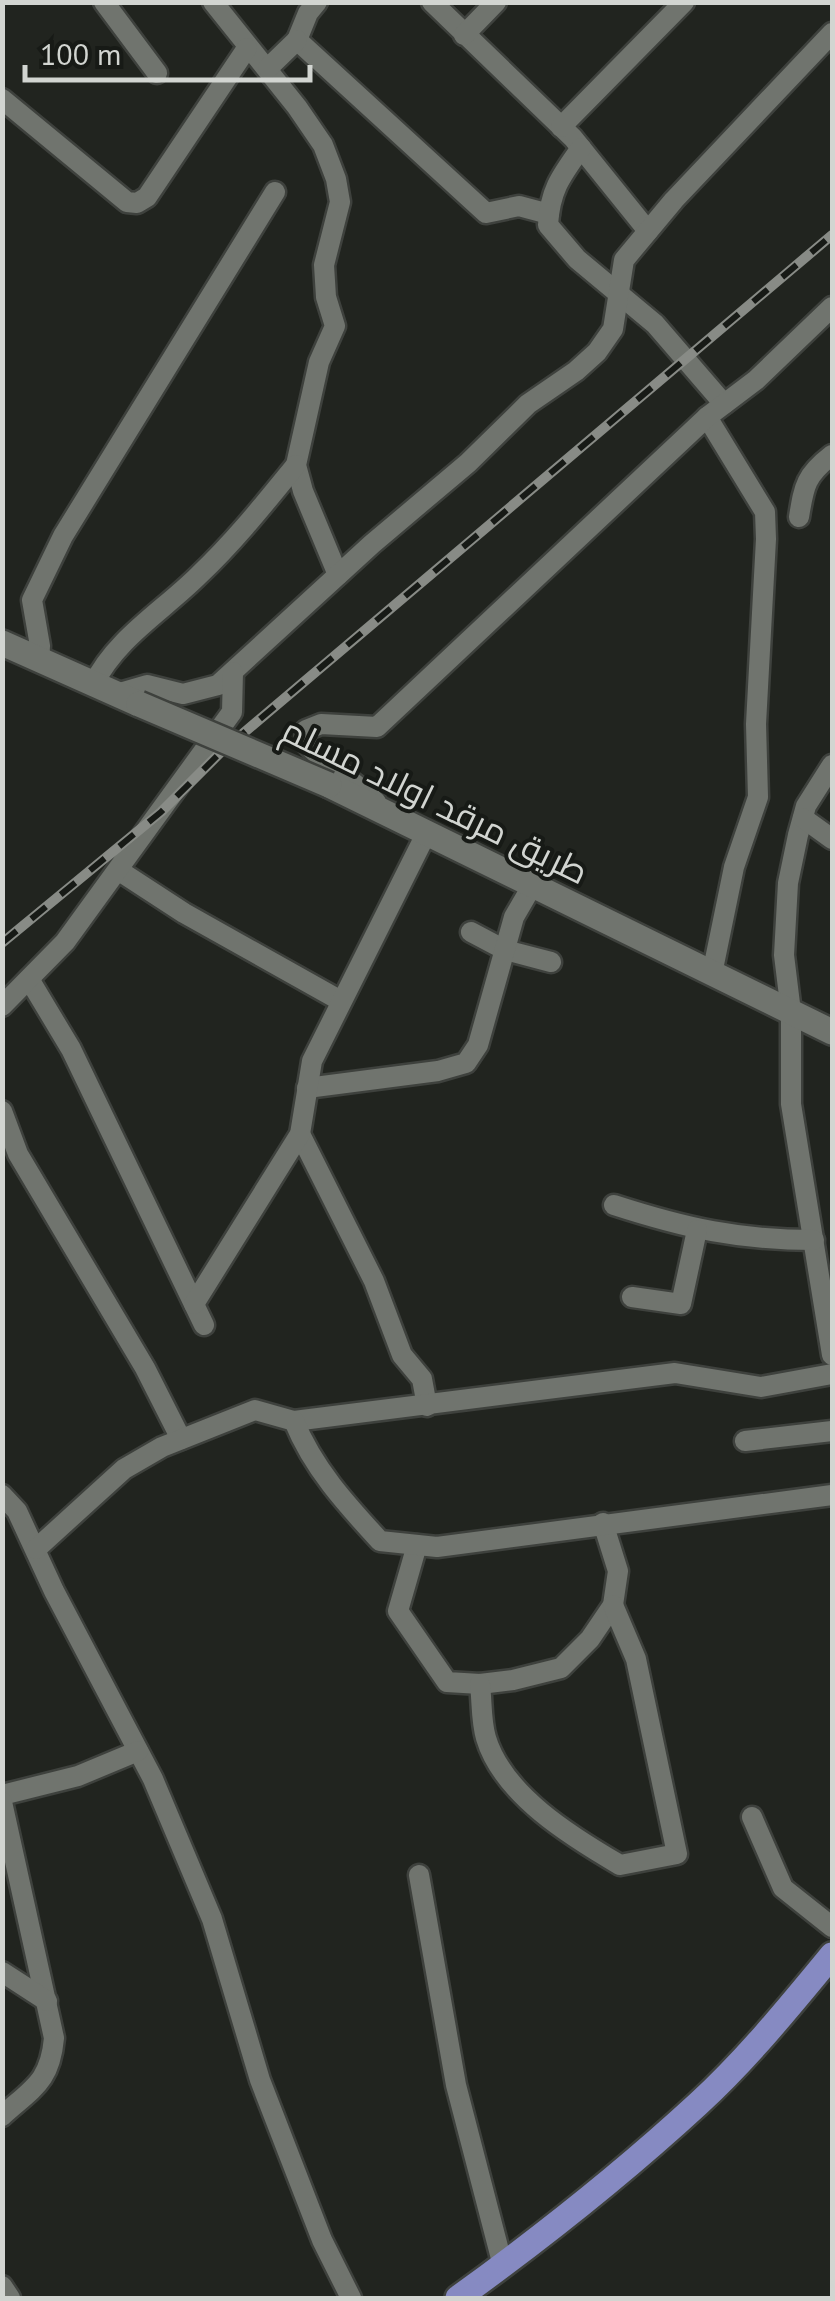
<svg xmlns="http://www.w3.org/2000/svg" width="835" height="2301" font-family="'PT Sans',Cairo,sans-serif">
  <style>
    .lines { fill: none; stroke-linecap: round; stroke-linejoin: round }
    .street-casing { stroke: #3e413d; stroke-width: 25 }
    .secondary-casing { stroke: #3e413d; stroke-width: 30 }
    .primary-casing { stroke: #3e413d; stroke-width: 30 }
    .street { stroke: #70746e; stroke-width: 20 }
    .secondary { stroke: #70746e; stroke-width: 25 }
    .primary { stroke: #868ac2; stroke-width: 25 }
    .rail-casing { stroke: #888b86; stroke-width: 10 }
    .rail { stroke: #171a16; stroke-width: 6; stroke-dasharray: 19; stroke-linecap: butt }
    .secondary-bridge-casing { stroke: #3e413d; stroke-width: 30; stroke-linecap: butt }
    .secondary-bridge { stroke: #70746e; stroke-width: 25 }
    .labels { text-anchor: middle; stroke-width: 8; stroke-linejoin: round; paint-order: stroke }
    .street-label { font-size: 35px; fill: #d2d5d1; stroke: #171a16 }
  </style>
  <rect width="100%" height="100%" fill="#21241f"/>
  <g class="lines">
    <defs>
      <g id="street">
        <path d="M104 2 157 73"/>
        <path d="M213 2 297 107 323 145 336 179 340 202 324 265 326 297 335 326 319 362 296 465 303 491 338 575"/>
        <path d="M317 2 308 13 297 40 486 213 519 206 549 214"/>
        <path d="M432 2 573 138 648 231"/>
        <path d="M464 35 496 2"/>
        <path d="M268 68 297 40"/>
        <path d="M2 99 127 202 137 203 147 197 247 48"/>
        <path d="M561 127 684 2"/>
        <path d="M581 148C561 176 550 190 548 225L577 259 655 324 724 404"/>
        <path d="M707 417 765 512 766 539 756 724 758 797 734 867 712 974"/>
        <path d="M799 517C804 485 806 475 832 455"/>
        <path d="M39 660 40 646 32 600 63 536 275 192"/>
        <path d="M93 685C116 638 163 611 199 575 235 541 265 503 296 465"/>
        <path d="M116 694 147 685 183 694 218 685 372 544 468 463 528 404 576 371 597 352 613 329 624 260 674 200 832 33"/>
        <path d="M832 765 806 806 798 835 788 883 784 955 791 1012V1104L832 1355"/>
        <path d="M376 802C354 780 326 766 305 742L306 730 321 724 377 727 707 417 756 380 832 307"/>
        <path d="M803 818 832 839"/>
        <path d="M118 870 184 913 341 1001"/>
        <path d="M471 932 505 950 551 962"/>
        <path d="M29 979 71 1049 204 1325"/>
        <path d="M2 1006 65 942 232 712 233 672"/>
        <path d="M307 1088 438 1071 466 1063 478 1045 514 917 532 886"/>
        <path d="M2 1111 18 1154 145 1368 181 1439"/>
        <path d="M300 1134 374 1281 402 1355 422 1379 427 1406"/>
        <path d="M614 1205C685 1228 739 1240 814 1240"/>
        <path d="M632 1297 681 1304 697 1230"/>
        <path d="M194 1304 300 1134 312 1061 426 834"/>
        <path d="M294 1421 675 1373 761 1387 832 1374"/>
        <path d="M745 1441 832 1431"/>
        <path d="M2 1495 17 1511 54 1591 153 1779 212 1919 260 2080 322 2240 351 2298"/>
        <path d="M417 1545 398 1611 447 1682 480 1684 513 1680 561 1668 590 1639 613 1605 618 1571 603 1523"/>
        <path d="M36 1549 124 1469 162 1447 255 1410 294 1421C313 1468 346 1504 380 1541L437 1547 832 1495"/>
        <path d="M480 1684C482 1701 481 1722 486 1738 503 1795 572 1837 620 1865L677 1854 636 1659 613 1605"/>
        <path d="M2 1795 78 1776 138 1751"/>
        <path d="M2 1802 54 2038C50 2082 33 2088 2 2116"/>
        <path d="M752 1817 783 1888 832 1927"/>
        <path d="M419 1875 456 2085 503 2266"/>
        <path d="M2 1972 47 2001"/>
        <path d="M2 2286 10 2298"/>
      </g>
      <g id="secondary">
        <path d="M2 643 139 704"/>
        <path d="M329 785 832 1032"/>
      </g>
      <path id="primary" d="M458 2298C541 2238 622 2174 698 2104 747 2059 790 2006 832 1955"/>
    </defs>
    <use href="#street" class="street-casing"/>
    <use href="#secondary" class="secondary-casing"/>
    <use href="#primary" class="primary-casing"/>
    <use href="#street" class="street"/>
    <use href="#secondary" class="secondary"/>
    <use href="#primary" class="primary"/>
    <defs>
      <path id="rail" d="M2 943 161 812 221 752 832 235"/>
    </defs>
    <use href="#rail" class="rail-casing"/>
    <use href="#rail" class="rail"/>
    <defs>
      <path id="secondary-bridge" d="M139 704 329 785"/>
    </defs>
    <use href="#secondary-bridge" class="secondary-bridge-casing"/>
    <use href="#secondary-bridge" class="secondary-bridge"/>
  </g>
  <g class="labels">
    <g class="street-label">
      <text transform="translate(435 801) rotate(26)" y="12">طريق مرقد اولاد مسلم</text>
    </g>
  </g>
  <rect width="835" height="2301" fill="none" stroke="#d2d5d1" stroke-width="10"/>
  <path d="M25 65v15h285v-15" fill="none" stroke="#d2d5d1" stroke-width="5"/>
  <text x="40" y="65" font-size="30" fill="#d2d5d1" stroke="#171a16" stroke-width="8" paint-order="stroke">100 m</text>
</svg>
